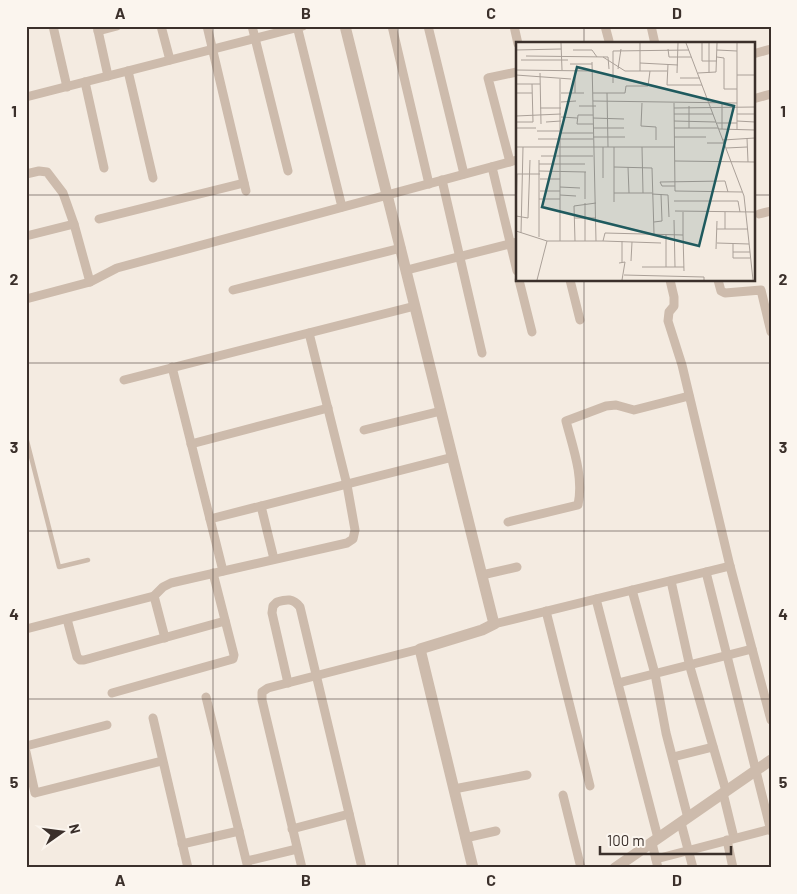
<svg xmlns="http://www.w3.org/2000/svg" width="797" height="894" font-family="Barlow,sans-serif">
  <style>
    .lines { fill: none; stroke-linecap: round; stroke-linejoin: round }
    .service { stroke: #cdbbac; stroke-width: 4.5 }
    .minor { stroke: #cdbbac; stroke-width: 9 }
    .tertiary { stroke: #cdbbac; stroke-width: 11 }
    .grid { fill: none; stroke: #3b302b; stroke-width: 1; stroke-opacity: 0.55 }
    .inset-road { fill: none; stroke: #aaa098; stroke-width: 1 }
    .view { fill: #1f5a5e; fill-opacity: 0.15; stroke: #1f5a5e; stroke-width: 2.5 }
    .inset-edge { fill: none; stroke: #3b302b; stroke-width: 2.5 }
    .neatline { fill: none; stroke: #3b302b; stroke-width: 2 }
    .grid-label { font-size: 16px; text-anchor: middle; font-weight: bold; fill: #3b302b }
  </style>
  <rect width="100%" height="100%" fill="#f4ebe1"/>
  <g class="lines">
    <path class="service" d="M26 437 59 567 88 560"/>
    <g class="minor">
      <path d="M53 26 67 87"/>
      <path d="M97 26 108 76"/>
      <path d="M161 26 170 60"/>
      <path d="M207 26 246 191"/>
      <path d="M252 26 288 171"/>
      <path d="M297 26 342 207"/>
      <path d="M392 26 429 184"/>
      <path d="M428 26 464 174"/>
      <path d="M514 26 518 44"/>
      <path d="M605 26 609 41"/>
      <path d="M651 26 655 44"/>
      <path d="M98 31 117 26"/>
      <path d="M753 54 771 49"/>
      <path d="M128 71 153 178"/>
      <path d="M85 82 104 168"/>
      <path d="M26 97 303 26"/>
      <path d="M753 99 771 94"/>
      <path d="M510 162 488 78 517 72"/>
      <path d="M492 167 517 271"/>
      <path d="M26 174 39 171 47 172 63 193 74 224 90 282"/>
      <path d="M442 180 482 353"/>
      <path d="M759 214 771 211"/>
      <path d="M99 219 244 183"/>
      <path d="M26 236 74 224"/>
      <path d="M407 270 517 242"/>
      <path d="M519 280 532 332"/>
      <path d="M570 280 580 320"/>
      <path d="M670 280 674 297V306L669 312 668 321 682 365 730 566 771 720"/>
      <path d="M718 280 721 291 725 293 761 290 771 332"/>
      <path d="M233 290 401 248"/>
      <path d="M26 299 90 282 117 268 517 160"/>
      <path d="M172 367 223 571"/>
      <path d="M124 380 415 306"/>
      <path d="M364 430 441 411"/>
      <path d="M191 444 328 408"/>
      <path d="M261 506 274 559"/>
      <path d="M210 519 453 457"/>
      <path d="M508 522 578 505C584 477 573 448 566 421L606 406 616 405 634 410 689 396"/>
      <path d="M706 572 771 831"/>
      <path d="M482 575 517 567"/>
      <path d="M671 581 690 667 726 791"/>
      <path d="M632 590 655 674 666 733 688 818"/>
      <path d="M154 596 165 638"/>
      <path d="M596 599 658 838"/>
      <path d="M546 611 590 786"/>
      <path d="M67 619 77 657 80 660H84L225 621"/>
      <path d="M494 624 730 566"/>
      <path d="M26 629 154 596 163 587 171 583 347 543 353 539 355 530 347 485 309 333"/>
      <path d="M288 683 272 613 273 606 277 602C287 599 293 598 300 607L362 868"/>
      <path d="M618 683 752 649"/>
      <path d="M112 693 233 659 234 655 213 573"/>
      <path d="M206 697 248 868"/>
      <path d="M153 718 188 868"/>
      <path d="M26 746 107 725"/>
      <path d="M26 752 35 793 162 761"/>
      <path d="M673 757 713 747"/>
      <path d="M454 789 527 775"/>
      <path d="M723 793 734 838"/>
      <path d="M563 795 581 868"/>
      <path d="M681 823 693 868"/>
      <path d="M292 829 349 814"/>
      <path d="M465 838 496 831"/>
      <path d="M727 840 733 868"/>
      <path d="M652 843 658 868"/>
      <path d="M182 844 239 831"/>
      <path d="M656 859 771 829"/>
      <path d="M247 861 297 849"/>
      <path d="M302 868 262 700V692L268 688 420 649"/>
    </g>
    <g class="tertiary">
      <path d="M345 26 494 624 482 630 420 649 473 868"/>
      <path d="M615 868 771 760"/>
    </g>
  </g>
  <path class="grid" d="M213 26V868M398 26V868M584 26V44M26 195H517M753 195H771M584 280V868M26 363H771M26 531H771M26 699H771"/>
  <g transform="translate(516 42)">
    <rect width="239" height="239" fill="#f4ebe1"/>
    <path class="inset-road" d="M45 1 46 28M124 1V29M170 1 228 154 237 238M186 1V19H201M193 1V31M152 7 153 15H175M0 8 45 7M57 8H76L81 15M201 8 221 9M97 9 173 8M10 14 92 15 93 27M87 15 109 29H151M201 15 208 16V47H221M5 18H52M76 20 80 199M124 21 162 23M54 22H76M152 22 151 43H186M102 27 105 7M0 28 76 29M59 28V51M24 31 25 82M161 31 162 1M182 31 200 30 201 1M0 33 55 37M221 33H239M164 36H184M97 41V9M0 42H24M16 42 17 80M0 51H16M45 51H68M77 51H109L110 44H132L134 29M91 51 92 105M77 59 221 61M45 60 60 59M126 61 125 84 140 85V98M158 61 159 149 226 150M206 61V87M63 64H80M173 64V86M24 66H45M158 66 239 65M158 72H197M221 72H239M77 73H62L61 82H77M0 74 45 72M45 75 61 76M77 76 108 77M158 79 200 80M221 79 239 80M0 80H17M30 80 45 79M201 81H221M0 86H20M77 86H108M158 86H202M203 87 239 88M221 87V1M21 89H45M45 91H77M77 95H109M158 95H190M231 96 232 120M22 97H77M207 98 239 96M191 101H208M0 105H158M87 105V136M98 105V160M126 105 127 151M210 106 231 105M25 114H77M159 119 239 120M23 122H69M98 125 136 126 138 192M112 125 113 151M23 129 70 130M69 130V157M1 132 0 174 12 176 14 118M1 132H24M24 137H44M159 144H146L144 140 209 139 212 150M44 145 64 146M24 149H44M98 151H136M136 152 152 153 153 175M44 153 60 154M23 157H44M158 159H222L224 170M69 161V199M159 169 239 170M58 176H80M158 178 159 225M138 180 146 179 145 152M201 187H232M209 187V170M0 189 31 199 21 238M5 191 7 105M167 193 168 229M23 195V118M31 199H87L89 191 167 193V170M44 199V37M59 199 58 164 80 161M87 199 145 201M201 201 233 202M217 202V216H234M200 207 201 179M217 210H234M115 219 116 200M106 220V199M103 221 109 220 106 238M126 225H168M150 225V193M108 233 188 235V238"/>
    <path class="view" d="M61 25 218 64 183 204 26 165Z"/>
    <rect width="239" height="239" class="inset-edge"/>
  </g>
  <rect width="797" height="894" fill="none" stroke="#fbf5ee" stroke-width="55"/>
  <g transform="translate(62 832) rotate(76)" stroke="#fbf5ee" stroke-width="4" paint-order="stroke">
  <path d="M0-4L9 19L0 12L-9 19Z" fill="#3b302b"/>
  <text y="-8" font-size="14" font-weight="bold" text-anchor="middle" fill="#3b302b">N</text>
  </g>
  <path d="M600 846v8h131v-8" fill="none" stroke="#3b302b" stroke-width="2.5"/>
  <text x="607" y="846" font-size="15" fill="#3b302b" stroke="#fbf5ee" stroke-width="4" paint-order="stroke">100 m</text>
  <rect x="28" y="28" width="742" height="838" class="neatline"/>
  <g class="grid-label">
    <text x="120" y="19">A</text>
    <text x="306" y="19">B</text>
    <text x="491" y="19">C</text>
    <text x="677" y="19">D</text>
    <text x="14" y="117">1</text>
    <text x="783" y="117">1</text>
    <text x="14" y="285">2</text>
    <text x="783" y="285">2</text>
    <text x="14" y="453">3</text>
    <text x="783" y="453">3</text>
    <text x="14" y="620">4</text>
    <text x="783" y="620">4</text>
    <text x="14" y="788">5</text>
    <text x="783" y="788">5</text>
    <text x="120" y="886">A</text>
    <text x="306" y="886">B</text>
    <text x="491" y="886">C</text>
    <text x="677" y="886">D</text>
  </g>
</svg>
